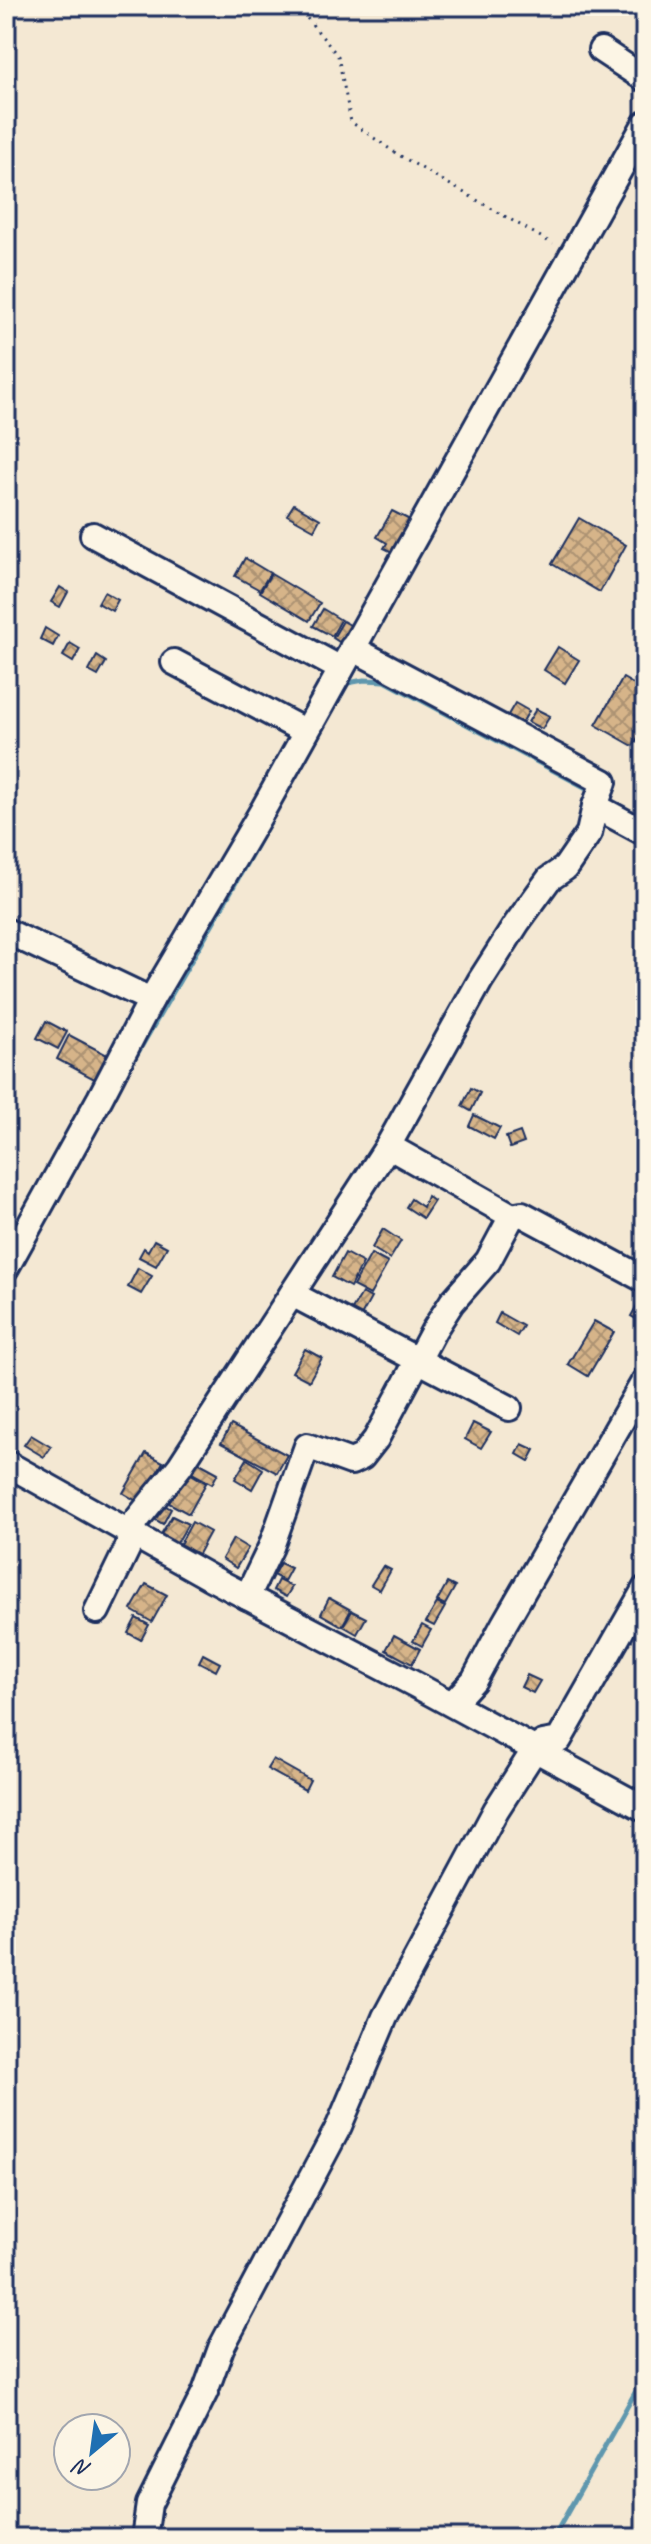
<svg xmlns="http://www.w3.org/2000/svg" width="651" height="2544" font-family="Caveat,sans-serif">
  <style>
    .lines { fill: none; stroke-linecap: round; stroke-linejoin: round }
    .stream { stroke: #5e97ae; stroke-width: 5 }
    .building { fill: url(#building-cross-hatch); stroke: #1b2f5e; stroke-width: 2 }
    .minor-casing { stroke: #1b2f5e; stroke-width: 30 }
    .path { stroke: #1b2f5e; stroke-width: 3; stroke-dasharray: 2 6; stroke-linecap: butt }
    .minor { stroke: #fcf5e5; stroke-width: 24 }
  </style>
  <defs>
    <pattern id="building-cross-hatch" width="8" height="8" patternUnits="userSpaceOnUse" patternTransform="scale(2)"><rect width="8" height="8" fill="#d6b489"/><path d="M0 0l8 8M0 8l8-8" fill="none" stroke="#ad9373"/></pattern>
  </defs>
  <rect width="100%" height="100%" fill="#f4e8d3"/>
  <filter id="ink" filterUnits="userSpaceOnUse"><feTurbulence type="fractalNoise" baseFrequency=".0125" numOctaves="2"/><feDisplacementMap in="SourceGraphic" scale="16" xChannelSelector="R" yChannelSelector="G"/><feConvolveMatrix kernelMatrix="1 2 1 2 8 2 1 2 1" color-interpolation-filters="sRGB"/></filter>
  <g filter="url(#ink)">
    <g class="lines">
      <g class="stream">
        <path d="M348 683 364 680 385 681 594 792"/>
        <path d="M125 1075 221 909 361 659"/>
        <path d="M553 2538 645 2375"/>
      </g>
    </g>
    <g class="building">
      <path d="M294 504 320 519 314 530 287 515Z"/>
      <path d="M392 511 410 520 392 552 384 548 387 543 377 537Z"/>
      <path d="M579 518 626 545 600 592 552 564Z"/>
      <path d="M245 558 270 573 260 590 235 576Z"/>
      <path d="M271 574 320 603 309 621 260 592Z"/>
      <path d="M60 587 68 592 60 607 51 602Z"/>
      <path d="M104 592 118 600 112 611 98 603Z"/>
      <path d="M323 609 341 620 332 636 313 626Z"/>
      <path d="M343 621 357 629 347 647 333 638Z"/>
      <path d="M45 628 58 636 53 646 40 639Z"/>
      <path d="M70 643 80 649 73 662 63 656Z"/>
      <path d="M558 647 579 660 565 683 544 670Z"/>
      <path d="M97 656 106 662 98 676 89 671Z"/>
      <path d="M623 678 645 691V726L633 746 596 725Z"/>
      <path d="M515 703 529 711 522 723 508 715Z"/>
      <path d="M536 709 550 716 542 729 528 722Z"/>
      <path d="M46 1021 67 1032 58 1049 37 1038Z"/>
      <path d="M69 1035 111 1057 98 1081 57 1059Z"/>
      <path d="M471 1088 480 1093 471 1111 462 1106Z"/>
      <path d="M474 1115 500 1128 494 1139 469 1126Z"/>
      <path d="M520 1132 524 1143 510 1148 506 1137Z"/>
      <path d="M427 1196 434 1201 423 1218 406 1207 411 1199 423 1207Z"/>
      <path d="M383 1229 401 1241 390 1259 372 1248Z"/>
      <path d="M154 1240 167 1247 156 1266 139 1257 144 1248 148 1251Z"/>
      <path d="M345 1253 363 1263 350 1287 332 1277Z"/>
      <path d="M371 1254 388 1263 370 1295 353 1286Z"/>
      <path d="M138 1268 152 1276 141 1294 128 1287Z"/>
      <path d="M362 1293 371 1298 360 1318 350 1313Z"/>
      <path d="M640 1300 645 1303V1324L631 1316Z"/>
      <path d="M500 1313 523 1326 517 1336 495 1323Z"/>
      <path d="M594 1321 614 1332 588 1376 568 1364Z"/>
      <path d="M305 1349 322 1358 309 1381 292 1372Z"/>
      <path d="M473 1423 491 1432 481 1448 465 1439Z"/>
      <path d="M231 1425 287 1455 277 1473 221 1443Z"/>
      <path d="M31 1435 51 1447 44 1457 24 1445Z"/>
      <path d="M522 1444 535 1450 529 1461 517 1454Z"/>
      <path d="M146 1453 163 1462 140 1503 123 1493Z"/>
      <path d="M247 1459 263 1469 252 1489 235 1479Z"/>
      <path d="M196 1461 218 1473 212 1484 190 1472Z"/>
      <path d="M186 1471 206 1483 189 1514 169 1503Z"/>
      <path d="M159 1502 171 1509 163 1524 151 1517Z"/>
      <path d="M172 1516 188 1524 176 1545 160 1536Z"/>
      <path d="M192 1522 210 1532 198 1554 180 1544Z"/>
      <path d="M233 1539 248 1548 236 1568 222 1559Z"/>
      <path d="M280 1563 291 1568 284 1581 273 1575Z"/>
      <path d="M383 1566 391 1570 380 1590 371 1585Z"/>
      <path d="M278 1580 292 1587 286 1597 273 1590Z"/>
      <path d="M447 1583 455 1587 445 1605 437 1601Z"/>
      <path d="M146 1584 167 1595 152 1622 131 1610Z"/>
      <path d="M329 1598 351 1610 342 1626 321 1614Z"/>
      <path d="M437 1603 445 1607 434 1626 426 1622Z"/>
      <path d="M352 1611 366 1618 357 1634 343 1626Z"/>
      <path d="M136 1618 149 1625 141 1640 128 1633Z"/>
      <path d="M422 1625 431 1630 422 1646 413 1641Z"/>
      <path d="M394 1635 420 1649 412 1664 386 1650Z"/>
      <path d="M203 1654 220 1663 216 1671 199 1662Z"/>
      <path d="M527 1675 540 1681 533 1693 521 1687Z"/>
      <path d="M273 1759 310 1780 305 1790 267 1769Z"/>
    </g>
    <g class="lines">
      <defs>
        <g id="minor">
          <path d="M601 50 645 79"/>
          <path d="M93 535 341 669"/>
          <path d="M352 648 604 782 595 806 645 833"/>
          <path d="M174 662 306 732"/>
          <path d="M6 931 151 1000"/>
          <path d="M512 1216 522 1214 645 1280"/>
          <path d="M6 1268 100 1098 151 1000 264 808 645 124"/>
          <path d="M292 1294 509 1408"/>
          <path d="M6 1463 211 1578 416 1685 645 1809"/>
          <path d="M247 1597 271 1547 307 1446 351 1462 362 1457 376 1439 434 1330 452 1302 488 1261 512 1216 388 1146"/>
          <path d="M97 1611 130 1543 136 1521 180 1466 388 1146 480 981 517 923 549 879 565 868 589 833 595 806"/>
          <path d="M452 1704 474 1680 504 1624 645 1380"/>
          <path d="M144 2538 149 2504 205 2392 221 2348 339 2126 385 2017 496 1810 535 1749 543 1743 559 1740 645 1589"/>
        </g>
      </defs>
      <use href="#minor" class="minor-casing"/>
      <path class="path" d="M297 6 338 56 351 122 397 154 553 244"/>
      <use href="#minor" class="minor"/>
    </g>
  </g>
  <rect width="651" height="2544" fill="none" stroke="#fcf5e5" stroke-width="32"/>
  <rect x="16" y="16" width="619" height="2512" fill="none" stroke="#1b2f5e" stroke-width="3" filter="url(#ink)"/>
  <g transform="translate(92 2452) rotate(209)"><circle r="38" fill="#fcf5e5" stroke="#a2a6af" stroke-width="2"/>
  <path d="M0-6L14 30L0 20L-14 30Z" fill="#1f6fb2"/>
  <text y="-12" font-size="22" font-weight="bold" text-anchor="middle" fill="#1b2f5e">N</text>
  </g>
</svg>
